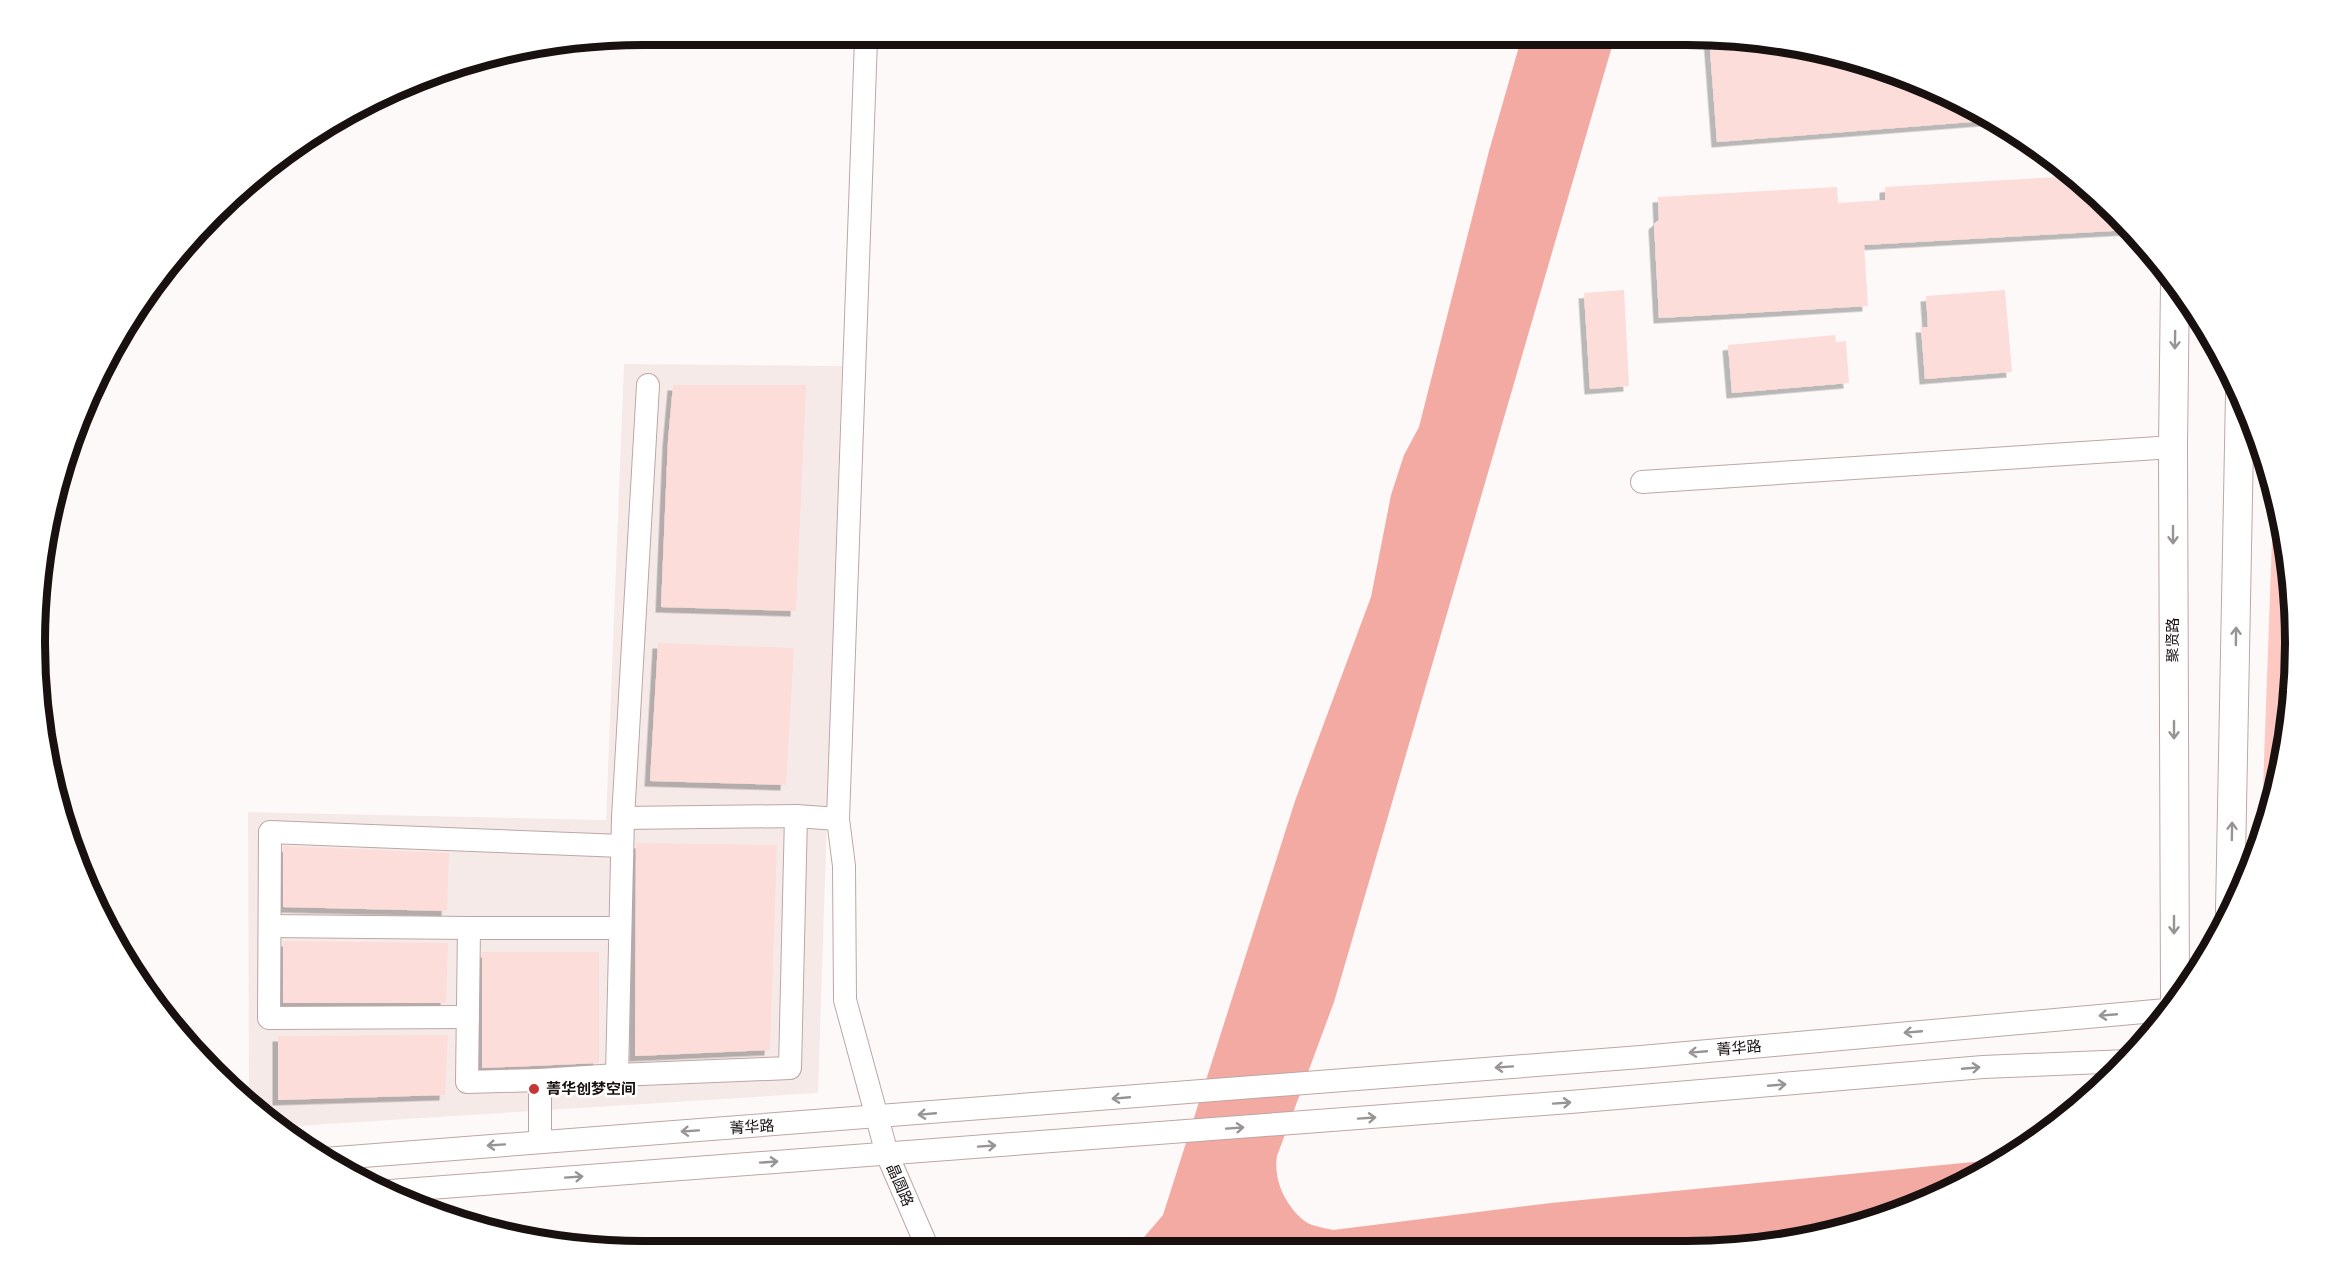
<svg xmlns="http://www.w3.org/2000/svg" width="2330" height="1286" font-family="'PT Sans Narrow','Noto Sans SC',sans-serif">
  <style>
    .built { fill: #f6eae9 }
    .green { fill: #fec8c3 }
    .water { fill: #f3aaa3 }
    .building { fill: #fcddd9; filter: url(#shadow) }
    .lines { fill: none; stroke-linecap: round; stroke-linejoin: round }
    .minor-casing { stroke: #bca7a5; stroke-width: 24 }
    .major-casing { stroke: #bca7a5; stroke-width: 30 }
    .minor { stroke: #fff; stroke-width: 22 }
    .major { stroke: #fff; stroke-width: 28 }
    .oneway { stroke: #979493 }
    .poi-dot { fill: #c53637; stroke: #fff; stroke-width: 2 }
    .labels { text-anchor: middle; stroke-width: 5; stroke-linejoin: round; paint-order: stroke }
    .street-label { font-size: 15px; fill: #181110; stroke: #fff }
    .poi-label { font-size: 15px; font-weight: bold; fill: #181110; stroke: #fff; text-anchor: start }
    .rim { fill: none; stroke: #181110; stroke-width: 8 }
  </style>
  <defs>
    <filter id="shadow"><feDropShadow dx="-5.5" dy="5.5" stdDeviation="0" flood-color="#0004"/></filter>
  </defs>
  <rect width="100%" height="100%" fill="#fef9f9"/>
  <path class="built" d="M624 364 842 366 818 1093 279 1127 249 1106 248 812 606 820Z"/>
  <path class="green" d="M2279 511 2294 604 2290 723 2261 844 2272 539Z"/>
  <path class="water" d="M1522 36H1615L1334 1002 1277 1156C1273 1180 1286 1207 1306 1222 1312 1226 1325 1228 1333 1230L1551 1203 2004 1159 1883 1219 1766 1246 1128 1248 1139 1243 1163 1215 1295 801 1371 597 1391 495 1404 455 1419 427 1489 151Z"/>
  <g class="building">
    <path d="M1709 36H1726L1845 55 1997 120 1717 142Z"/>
    <path d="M2075 176 2088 186 2130 230 1864 245 1868 306 1659 318 1654 224 1659 220 1658 197 1837 187 1838 203 1885 200V187Z"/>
    <path d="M1624 290 1629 386 1590 389 1584 293Z"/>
    <path d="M2005 290 2012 372 1925 379 1921 327H1928L1926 296Z"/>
    <path d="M1835 335 1836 342 1846 341 1849 383 1732 393 1728 345Z"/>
    <path d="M673 385H806L796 611 661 607 668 441Z"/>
    <path d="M658 643 794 648 786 785 650 781Z"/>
    <path d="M636 843 777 845 770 1050 635 1056Z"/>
    <path d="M283 846 449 853 447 911 283 907Z"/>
    <path d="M283 941 448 943 446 1003H283Z"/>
    <path d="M482 952H599V1063L482 1068Z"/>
    <path d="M448 1035 445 1095 278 1100V1036Z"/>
  </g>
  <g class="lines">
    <defs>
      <g id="minor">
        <path d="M866 39 838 819 844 866 845 1000 887 1154 928 1249"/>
        <path d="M2240 445H2259"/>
        <path d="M1642 482 2173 447"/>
        <path d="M796 816 838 819"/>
        <path d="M270 926 469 928"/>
        <path d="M468 1017 269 1018 270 832 622 846"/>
        <path d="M617 1075 790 1068 796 816 623 818"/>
        <path d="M540 1080 467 1082 469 928H620"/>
        <path d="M540 1142V1080L617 1075 623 818 648 385"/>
        <path d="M324 1159 1641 1057 2166 1010"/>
        <path d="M390 1191 1570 1102 1983 1067 2127 1061"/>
      </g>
      <g id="major">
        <path d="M2230 911 2240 394"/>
        <path d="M2175 998 2173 447 2175 282"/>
      </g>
    </defs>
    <use href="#minor" class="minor-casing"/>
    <use href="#major" class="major-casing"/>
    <use href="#minor" class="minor"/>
    <use href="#major" class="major"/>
  </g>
  <defs><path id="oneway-shaft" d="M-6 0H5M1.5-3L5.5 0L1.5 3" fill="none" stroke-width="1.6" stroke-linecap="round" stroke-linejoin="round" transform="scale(1.5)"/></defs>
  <g class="oneway">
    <use href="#oneway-shaft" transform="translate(2175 340) rotate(91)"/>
    <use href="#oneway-shaft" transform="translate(2173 535) rotate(90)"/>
    <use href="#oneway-shaft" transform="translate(2236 636) rotate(-89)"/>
    <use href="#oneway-shaft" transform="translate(2174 730) rotate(90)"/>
    <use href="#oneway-shaft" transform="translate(2232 831) rotate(-89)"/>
    <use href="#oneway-shaft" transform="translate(2174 925) rotate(90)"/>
    <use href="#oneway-shaft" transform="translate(2108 1015) rotate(175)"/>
    <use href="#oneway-shaft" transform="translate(1913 1032) rotate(175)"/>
    <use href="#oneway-shaft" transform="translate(1698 1052) rotate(175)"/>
    <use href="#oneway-shaft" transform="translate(1504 1067) rotate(176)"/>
    <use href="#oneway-shaft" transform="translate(1971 1068) rotate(-5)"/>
    <use href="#oneway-shaft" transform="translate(1777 1085) rotate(-5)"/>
    <use href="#oneway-shaft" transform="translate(1121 1098) rotate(175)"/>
    <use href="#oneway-shaft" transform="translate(1562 1103) rotate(-4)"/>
    <use href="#oneway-shaft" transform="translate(927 1114) rotate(175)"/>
    <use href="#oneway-shaft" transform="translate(1367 1118) rotate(-4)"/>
    <use href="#oneway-shaft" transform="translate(1235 1128) rotate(-4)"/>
    <use href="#oneway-shaft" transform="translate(690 1131) rotate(176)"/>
    <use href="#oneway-shaft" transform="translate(496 1145) rotate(176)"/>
    <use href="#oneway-shaft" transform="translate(987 1146) rotate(-4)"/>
    <use href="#oneway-shaft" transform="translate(769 1162) rotate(-4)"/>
    <use href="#oneway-shaft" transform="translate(574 1177) rotate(-4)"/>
  </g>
  <circle class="poi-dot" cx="534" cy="1089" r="6"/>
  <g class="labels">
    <g class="street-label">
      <text transform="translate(2173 640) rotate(-90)" y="5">聚贤路</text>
      <text transform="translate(1739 1048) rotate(-5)" y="5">菁华路</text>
      <text transform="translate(752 1127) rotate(-4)" y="5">菁华路</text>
      <text transform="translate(900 1185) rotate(67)" y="5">晶圆路</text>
    </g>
    <g class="poi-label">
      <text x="546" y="1094">菁华创梦空间</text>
    </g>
  </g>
  <path d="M0 0H2330V1286H0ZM643 45H1687A598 598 0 0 1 2285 643V643A598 598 0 0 1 1687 1241H643A598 598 0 0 1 45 643V643A598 598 0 0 1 643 45Z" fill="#fff" fill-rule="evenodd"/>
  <path class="rim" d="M643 45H1687A598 598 0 0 1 2285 643V643A598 598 0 0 1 1687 1241H643A598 598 0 0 1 45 643V643A598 598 0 0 1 643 45Z"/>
</svg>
